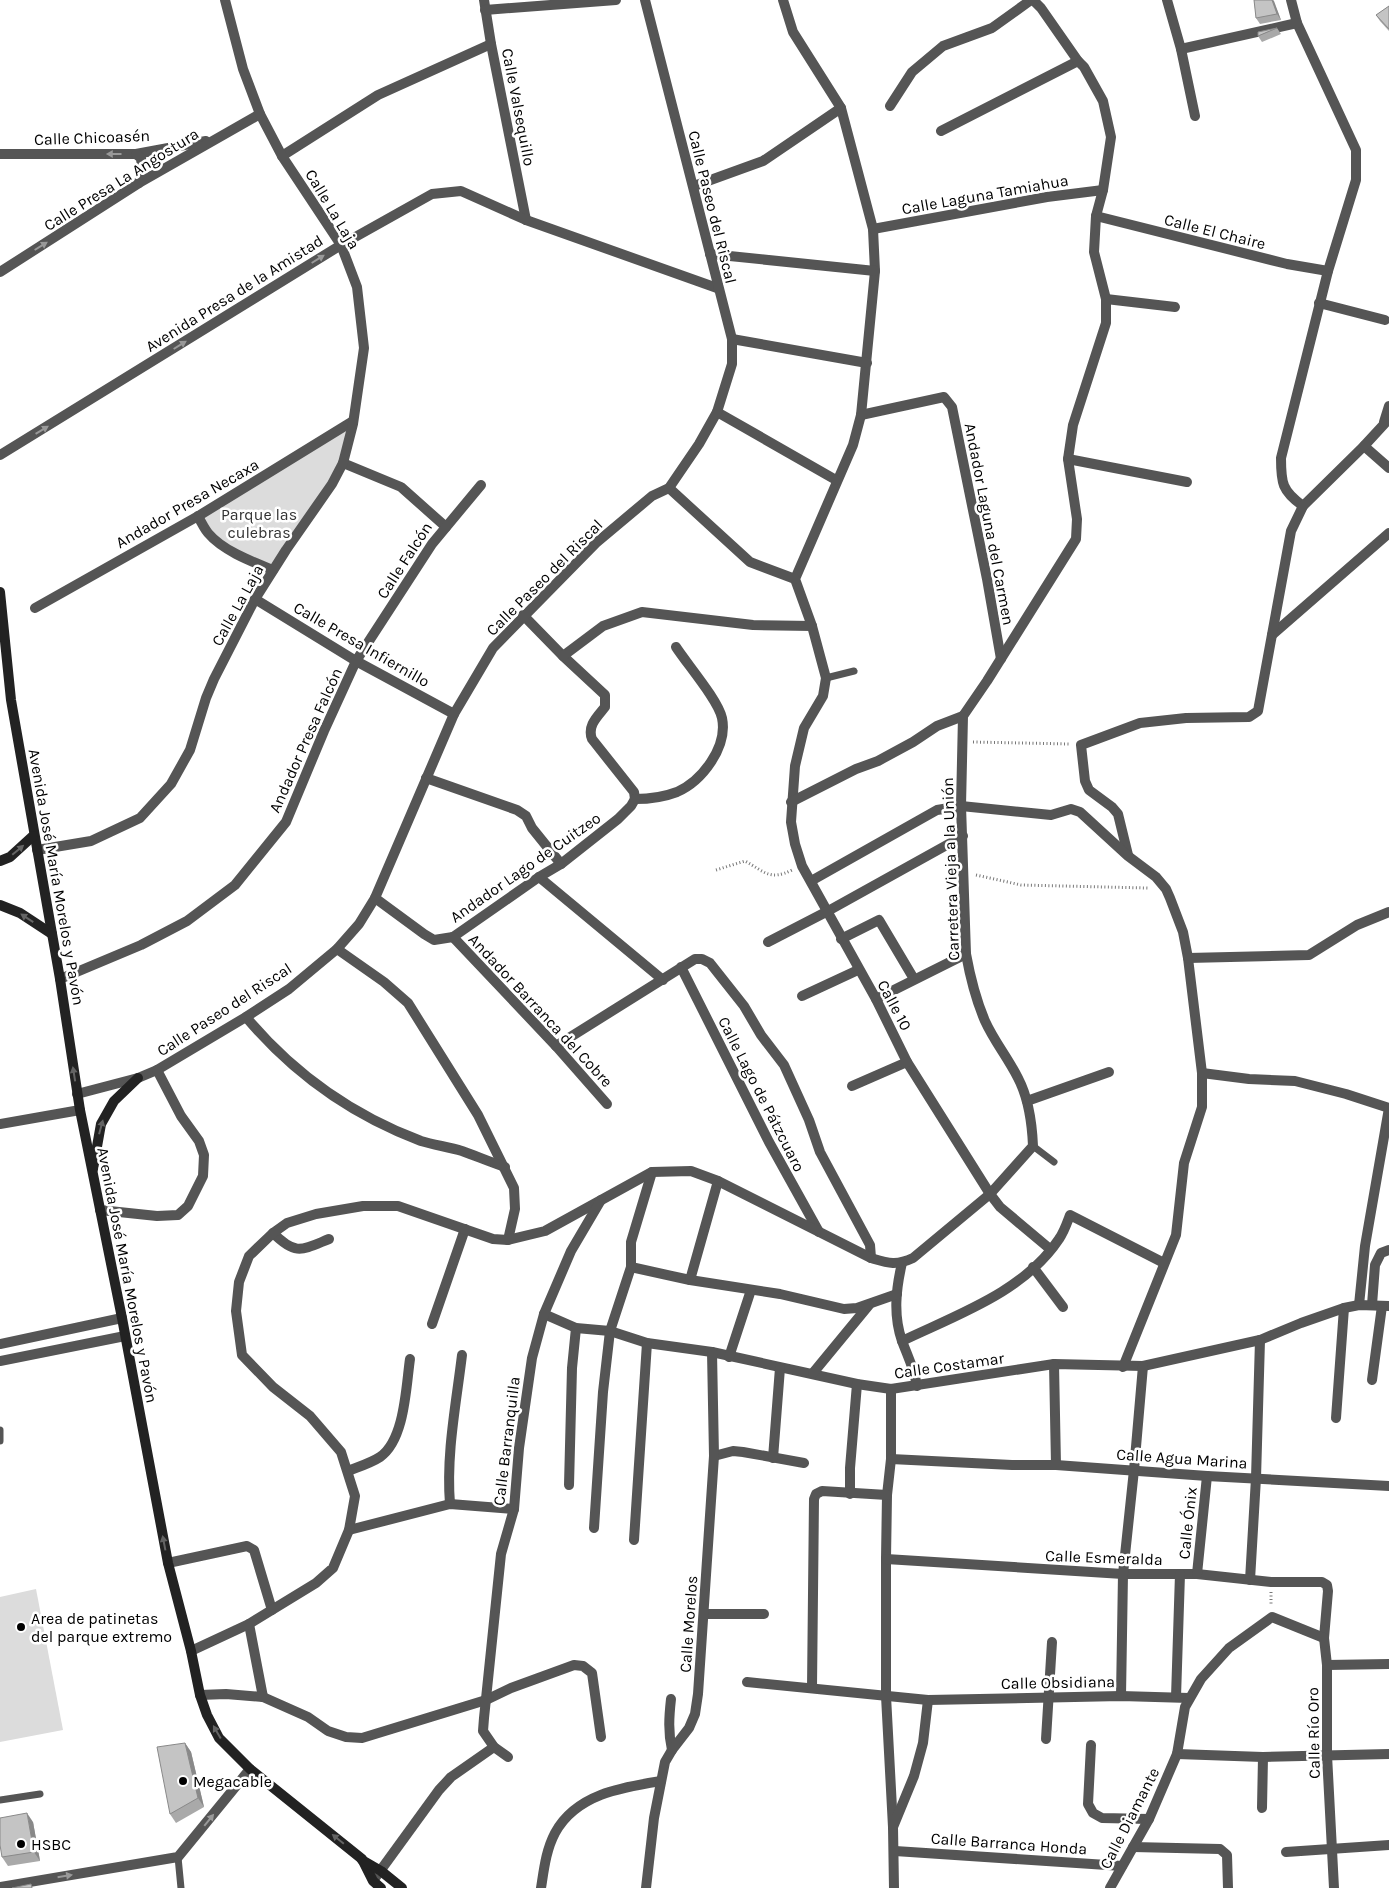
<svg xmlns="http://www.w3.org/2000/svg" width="1389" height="1888" font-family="Karla,sans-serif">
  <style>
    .green { fill: #dcdcdc }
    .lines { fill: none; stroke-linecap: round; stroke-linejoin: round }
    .path { stroke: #777; stroke-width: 3; stroke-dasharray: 1 2.5; stroke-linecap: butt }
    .lane { stroke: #555; stroke-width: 7 }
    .street { stroke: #555; stroke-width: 10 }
    .secondary { stroke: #222; stroke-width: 10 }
    .wall { fill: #a9a9a9 }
    .shaded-wall { fill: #898989 }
    .building { fill: #c4c4c4; stroke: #898989 }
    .oneway { fill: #999 }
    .oneway2 { fill: #646464 }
    .poi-dot { fill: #000; stroke: #fff; stroke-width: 2 }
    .labels { text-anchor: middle; stroke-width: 5; stroke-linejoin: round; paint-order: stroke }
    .street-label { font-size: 16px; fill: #000; stroke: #fff }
    .park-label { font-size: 16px; fill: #333; stroke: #fff }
    .poi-label { font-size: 16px; fill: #000; stroke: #fff; text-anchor: start }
  </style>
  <rect width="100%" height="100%" fill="#fff"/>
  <g class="green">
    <path d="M353 424 343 463 273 570 212 538 199 516Z"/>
    <path d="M36 1589 63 1730 0 1742V1597Z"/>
  </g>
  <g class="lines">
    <g class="path">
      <path d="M973 742 1070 744"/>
      <path d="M716 870 745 861C765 872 770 881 792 870"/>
      <path d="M976 875 1021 885 1148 888"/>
      <path d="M1271 1592V1606"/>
    </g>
    <g class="lane">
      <path d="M826 678 854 671"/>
      <path d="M1033 1146 1054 1162"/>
      <path d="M0 1430V1441"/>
      <path d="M0 1800 40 1794"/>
      <path d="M178 1857 181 1888"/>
    </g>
    <g class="street">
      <path d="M484 0 491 44 526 220"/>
      <path d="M783 0 793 32 841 108 873 229 875 271 861 415 853 445 795 579 812 626 826 678 823 696 804 728 795 766 791 822 795 844 802 866 876 999 907 1062 990 1194 1000 1207 1050 1249"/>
      <path d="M1167 0 1181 49 1195 116"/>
      <path d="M1291 0 1297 23 1356 150V180L1328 271 1281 458C1281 483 1282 491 1303 506"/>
      <path d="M485 10 616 0"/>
      <path d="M1181 49 1297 23"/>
      <path d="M890 106 912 72 943 46 992 28 1031 0"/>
      <path d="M941 131 1078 61"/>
      <path d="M0 154H136L206 141"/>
      <path d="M136 154 141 158 142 169 139 183"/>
      <path d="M282 156 378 95 491 44"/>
      <path d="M694 186 763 161 841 108"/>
      <path d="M1096 216 1287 264 1328 271"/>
      <path d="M873 229 1047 197 1103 190"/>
      <path d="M710 254 875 271"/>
      <path d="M0 272 139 183 260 114"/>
      <path d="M1106 299 1175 307"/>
      <path d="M1319 303 1385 320"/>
      <path d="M732 339 867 363"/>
      <path d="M717 412 836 480"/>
      <path d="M861 415 944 397 952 407 987 579 1001 659"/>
      <path d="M1384 422 1389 406"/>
      <path d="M1364 446 1389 468"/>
      <path d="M0 455 341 245 432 194 461 191 526 220 717 288"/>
      <path d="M1068 459 1187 482"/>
      <path d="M343 463 401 487 446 527"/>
      <path d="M669 488 750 562 795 579"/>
      <path d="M198 516C201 522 204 528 208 533 223 551 253 562 273 570"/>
      <path d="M255 599 356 661 454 714"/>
      <path d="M35 608 200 515 353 421"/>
      <path d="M523 615 563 656 605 695V707C597 717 587 726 592 739L634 792 635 799"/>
      <path d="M1272 635 1389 533"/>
      <path d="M563 656 603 626 642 612 753 625 812 626"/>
      <path d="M426 778 517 810 526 816 532 828 561 864"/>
      <path d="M635 799C649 799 664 797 677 792 702 781 728 747 722 718 718 700 687 664 676 647"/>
      <path d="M791 802 856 769 878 761 913 742 937 726 963 716"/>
      <path d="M37 850 91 841 140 818 171 784 190 750 206 698 214 679 255 599 286 550 332 484 343 463 353 424 364 348 357 287 341 245 282 156 260 114 243 69 225 0"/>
      <path d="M1128 855 1118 814 1112 807 1089 790 1085 781 1081 745 1140 723 1186 718 1249 717 1258 711 1291 531 1303 506 1364 446 1389 419"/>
      <path d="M539 877 663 980"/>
      <path d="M811 881 937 810 961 806 1051 815 1071 809 1080 812 1128 856 1156 877 1166 889 1170 898 1183 932 1188 958 1202 1073V1107L1184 1163 1176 1235 1123 1367"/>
      <path d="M375 898 424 934 434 940 453 937 539 877 561 864 618 819 631 806 635 799"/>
      <path d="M453 937 556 1046 607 1104"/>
      <path d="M841 939 879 920 914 979"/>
      <path d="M768 942 828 911 963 836"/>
      <path d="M337 949 384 982 408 1003 478 1115 514 1188 515 1209 508 1240"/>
      <path d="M1188 958 1309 955 1357 925 1389 912"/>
      <path d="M681 967 769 1142 819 1232"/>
      <path d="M60 979 141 945 187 921 235 885 286 822 324 731 356 661 432 544 481 485"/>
      <path d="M802 996 858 970"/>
      <path d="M876 999 966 954"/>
      <path d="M246 1017C293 1073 352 1115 421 1141 434 1145 449 1147 462 1151 476 1156 490 1162 505 1167"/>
      <path d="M556 1046 695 959H702L710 963 744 1006 761 1035 784 1065 809 1120 820 1152 870 1245 871 1258"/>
      <path d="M1202 1073 1249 1079 1295 1081 1346 1094 1389 1108"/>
      <path d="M852 1086 907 1062"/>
      <path d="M77 1094 138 1078 157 1070 246 1017 289 989 337 949 359 924 375 898 454 714 493 648 596 543 652 496 669 488 699 444 717 412 732 364V339L645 0"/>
      <path d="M1027 1101 1109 1072"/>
      <path d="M0 1124 80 1110"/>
      <path d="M100 1210 157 1216 178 1215 188 1206 203 1176 204 1155 199 1141 181 1116 157 1070"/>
      <path d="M273 1233C296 1256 302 1250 329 1239"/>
      <path d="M902 1263C896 1289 893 1315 902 1341 908 1357 914 1368 917 1386"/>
      <path d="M631 1267 690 1280 780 1294 844 1309 857 1308 897 1294"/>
      <path d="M1033 1267 1063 1307"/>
      <path d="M690 1280 718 1181"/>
      <path d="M1359 1305 1365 1246 1389 1108"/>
      <path d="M1372 1305 1375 1265 1381 1253 1389 1250"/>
      <path d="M544 1314 576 1328 610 1331 647 1343 712 1352 857 1384 891 1389 1054 1364 1143 1366 1260 1340 1301 1323 1344 1308 1359 1305 1389 1306"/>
      <path d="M432 1324 465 1229"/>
      <path d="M902 1341C956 1315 1024 1292 1059 1239 1064 1232 1067 1223 1070 1215L1164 1263"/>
      <path d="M0 1344 122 1318"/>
      <path d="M729 1357 751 1290"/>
      <path d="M0 1361 125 1336"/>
      <path d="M1054 1364 1056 1465"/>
      <path d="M813 1373 869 1305"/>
      <path d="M1372 1380 1382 1306"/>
      <path d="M891 1389V1459L887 1495 886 1559V1696L893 1827"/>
      <path d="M1336 1418 1344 1308"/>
      <path d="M714 1456 733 1451 743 1452 804 1463"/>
      <path d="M773 1458 780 1368"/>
      <path d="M891 1459 1012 1465H1056L1207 1476 1389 1486"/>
      <path d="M348 1471C358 1467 371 1463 380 1457 405 1440 406 1386 410 1359"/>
      <path d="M569 1485 572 1368 576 1328"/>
      <path d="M850 1494V1468L857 1384"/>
      <path d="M450 1504C446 1454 456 1405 462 1355"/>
      <path d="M594 1528 603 1392 610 1331 631 1267V1242L652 1172"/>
      <path d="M349 1530 450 1504 514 1509"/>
      <path d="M634 1540 647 1343"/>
      <path d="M886 1559 1123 1574H1197L1271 1582H1322L1327 1585 1328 1591 1324 1638 1327 1665V1755L1334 1888"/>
      <path d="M168 1563 247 1546 254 1550 272 1610"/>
      <path d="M1197 1574 1207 1476"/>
      <path d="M1250 1580 1256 1478 1260 1340"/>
      <path d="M704 1614H764"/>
      <path d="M249 1624 263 1697"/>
      <path d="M191 1651 249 1624 316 1583 333 1568 349 1530 355 1496 341 1452 310 1416 273 1387 242 1355 236 1311 239 1282 249 1256 273 1233 287 1223 316 1214 363 1206H398L493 1239 508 1240 545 1231 652 1172 691 1171 718 1181 871 1258C888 1263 896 1266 913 1258L990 1194 1033 1146C1032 1122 1029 1099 1018 1078 1008 1058 994 1041 985 1021 976 1000 970 976 966 954L961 806 963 716 987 681 1076 539 1077 519 1068 459 1073 425 1106 323V299L1094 252 1096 216 1103 190 1111 137 1103 101 1084 67 1078 61 1041 8 1033 0"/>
      <path d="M1327 1665 1389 1664"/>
      <path d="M747 1682 928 1700 1121 1696 1189 1698"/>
      <path d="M812 1688 814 1499 816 1494 822 1491 887 1495"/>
      <path d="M200 1695 226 1694 263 1697 308 1717 328 1731 346 1737 362 1738 486 1700 511 1688 574 1665 583 1666 592 1673 601 1737"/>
      <path d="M1121 1696 1123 1574 1134 1470 1143 1366"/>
      <path d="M1176 1697 1180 1574"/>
      <path d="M671 1699C669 1717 668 1732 672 1750"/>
      <path d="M1046 1739 1052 1642"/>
      <path d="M1091 1745 1088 1804 1093 1813 1102 1818 1149 1819"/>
      <path d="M1177 1754 1263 1757 1389 1754"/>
      <path d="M508 1757 494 1747 483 1731 484 1718 501 1554 514 1509 519 1448 532 1358 544 1314 571 1251 601 1200"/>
      <path d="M1262 1808 1263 1757"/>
      <path d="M1133 1847 1220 1849 1227 1855 1228 1888"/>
      <path d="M895 1851 1122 1866"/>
      <path d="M1286 1852 1389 1845"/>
      <path d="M375 1878 439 1790 451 1777 494 1747"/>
      <path d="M0 1887 178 1857 250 1769"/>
      <path d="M541 1888C544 1869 546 1850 555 1833 576 1794 623 1787 661 1781"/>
      <path d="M646 1888 654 1818 665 1762 672 1750 689 1728 695 1714 698 1694 714 1456 712 1352"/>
      <path d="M894 1888 893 1827 914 1776 923 1743 928 1700"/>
      <path d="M1110 1888 1149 1819 1177 1754 1185 1707 1201 1679 1229 1648 1272 1617 1324 1638"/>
    </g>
    <g class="secondary">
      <path d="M0 592 11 700 60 979 80 1110 122 1318 168 1563 191 1651 200 1695 207 1715 219 1738 250 1769 362 1859 373 1881 381 1888"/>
      <path d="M0 861 10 857 33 836"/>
      <path d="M0 905 20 913 52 934"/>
      <path d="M93 1169 101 1124 114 1101 138 1078"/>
      <path d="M362 1860 381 1871 402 1888"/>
    </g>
  </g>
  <g class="wall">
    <path d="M1254 0H1273L1281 20 1260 24 1256 18Z"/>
    <path d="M1389 6V31L1380 21 1376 15Z"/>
    <path d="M1277 28 1281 34 1262 42 1258 36Z"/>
    <path d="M185 1743 191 1752 204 1807 176 1823 170 1814Z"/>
    <path d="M33 1822 40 1861 8 1866 2 1857Z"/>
  </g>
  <g class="shaded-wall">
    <path d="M1272 0H1273L1274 1 1281 20 1277 14Z"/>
    <path d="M185 1743 191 1752 204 1807 198 1798Z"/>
    <path d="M27 1813 33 1822 40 1861 34 1852Z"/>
  </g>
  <g class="building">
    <path d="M1254 0H1272L1277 14 1256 18Z"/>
    <path d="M1389 6V29L1376 15Z"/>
    <path d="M1277 28 1258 36V32Z"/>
    <path d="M185 1743 198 1798 170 1814 157 1747Z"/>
    <path d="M27 1813 34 1852 2 1857 0 1845V1818Z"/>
    <path d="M31 1884 32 1888H12Z"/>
  </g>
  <defs><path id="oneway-solid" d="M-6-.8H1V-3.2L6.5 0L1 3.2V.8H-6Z" transform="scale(1.25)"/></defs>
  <g class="oneway">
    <use href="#oneway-solid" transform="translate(114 154) rotate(180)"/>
    <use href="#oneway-solid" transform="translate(41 246) rotate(-32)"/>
    <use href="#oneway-solid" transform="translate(318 259) rotate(-32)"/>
    <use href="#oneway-solid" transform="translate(180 345) rotate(-32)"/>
    <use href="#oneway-solid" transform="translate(42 430) rotate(-31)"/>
    <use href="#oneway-solid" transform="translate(209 1820) rotate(-51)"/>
    <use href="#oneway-solid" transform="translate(65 1876) rotate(-9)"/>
  </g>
  <g class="oneway2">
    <use href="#oneway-solid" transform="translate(18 850) rotate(-40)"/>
    <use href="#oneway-solid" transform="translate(27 918) rotate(-147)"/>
    <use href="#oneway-solid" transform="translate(74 1074) rotate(-99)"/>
    <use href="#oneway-solid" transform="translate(101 1127) rotate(-75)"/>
    <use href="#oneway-solid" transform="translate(164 1543) rotate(-101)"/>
    <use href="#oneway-solid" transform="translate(217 1732) rotate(-120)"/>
    <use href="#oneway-solid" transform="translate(338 1839) rotate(-141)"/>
  </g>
  <g class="poi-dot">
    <circle cx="21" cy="1627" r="5"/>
    <circle cx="183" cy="1781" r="5"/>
    <circle cx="21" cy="1844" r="5"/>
  </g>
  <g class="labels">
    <g class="street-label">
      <text transform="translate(519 107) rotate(79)" y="6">Calle Valsequillo</text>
      <text transform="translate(92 137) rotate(-2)" y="6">Calle Chicoasén</text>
      <text transform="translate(121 179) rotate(-32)" y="6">Calle Presa La Angostura</text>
      <text transform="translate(985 194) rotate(-10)" y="6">Calle Laguna Tamiahua</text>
      <text transform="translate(713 207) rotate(76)" y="6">Calle Paseo del Riscal</text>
      <text transform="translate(333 209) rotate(59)" y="6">Calle La Laja</text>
      <text transform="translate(1215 231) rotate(14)" y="6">Calle El Chaire</text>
      <text transform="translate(234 293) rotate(-32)" y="6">Avenida Presa de la Amistad</text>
      <text transform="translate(187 503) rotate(-30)" y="6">Andador Presa Necaxa</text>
      <text transform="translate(990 524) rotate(79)" y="6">Andador Laguna del Carmen</text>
      <text transform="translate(404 560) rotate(-57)" y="6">Calle Falcón</text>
      <text transform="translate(544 577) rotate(-45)" y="6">Calle Paseo del Riscal</text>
      <text transform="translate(237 605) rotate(-61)" y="6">Calle La Laja</text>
      <text transform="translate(362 644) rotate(30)" y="6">Calle Presa Infiernillo</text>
      <text transform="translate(305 740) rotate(-66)" y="6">Andador Presa Falcón</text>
      <text transform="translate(525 867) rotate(-35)" y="6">Andador Lago de Cuitzeo</text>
      <text transform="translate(950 869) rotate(-92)" y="6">Carretera Vieja a la Unión</text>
      <text transform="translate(57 877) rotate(80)" y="6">Avenida José María Morelos y Pavón</text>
      <text transform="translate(895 1005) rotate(62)" y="6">Calle 10</text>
      <text transform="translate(224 1009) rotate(-33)" y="6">Calle Paseo del Riscal</text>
      <text transform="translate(541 1010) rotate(47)" y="6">Andador Barranca del Cobre</text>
      <text transform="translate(762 1094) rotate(63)" y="6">Calle Lago de Pátzcuaro</text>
      <text transform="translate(128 1275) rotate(79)" y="6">Avenida José María Morelos y Pavón</text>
      <text transform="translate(949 1365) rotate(-8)" y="6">Calle Costamar</text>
      <text transform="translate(506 1441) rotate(-83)" y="6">Calle Barranquilla</text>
      <text transform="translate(1182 1458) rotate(4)" y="6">Calle Agua Marina</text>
      <text transform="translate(1187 1523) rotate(-84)" y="6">Calle Ónix</text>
      <text transform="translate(1104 1557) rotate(2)" y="6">Calle Esmeralda</text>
      <text transform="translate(688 1624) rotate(-86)" y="6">Calle Morelos</text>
      <text transform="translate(1058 1682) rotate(-1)" y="6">Calle Obsidiana</text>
      <text transform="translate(1313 1733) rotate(-91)" y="6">Calle Río Oro</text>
      <text transform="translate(1129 1818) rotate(-63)" y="6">Calle Diamante</text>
      <text transform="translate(1009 1843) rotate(4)" y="6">Calle Barranca Honda</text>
    </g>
    <g class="park-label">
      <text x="259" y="520">Parque las<tspan x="259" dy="18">culebras</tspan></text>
    </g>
    <g class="poi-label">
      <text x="31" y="1624">Area de patinetas<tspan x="31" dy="18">del parque extremo</tspan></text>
      <text x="193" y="1787">Megacable</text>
      <text x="31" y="1850">HSBC</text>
    </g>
  </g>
</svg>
